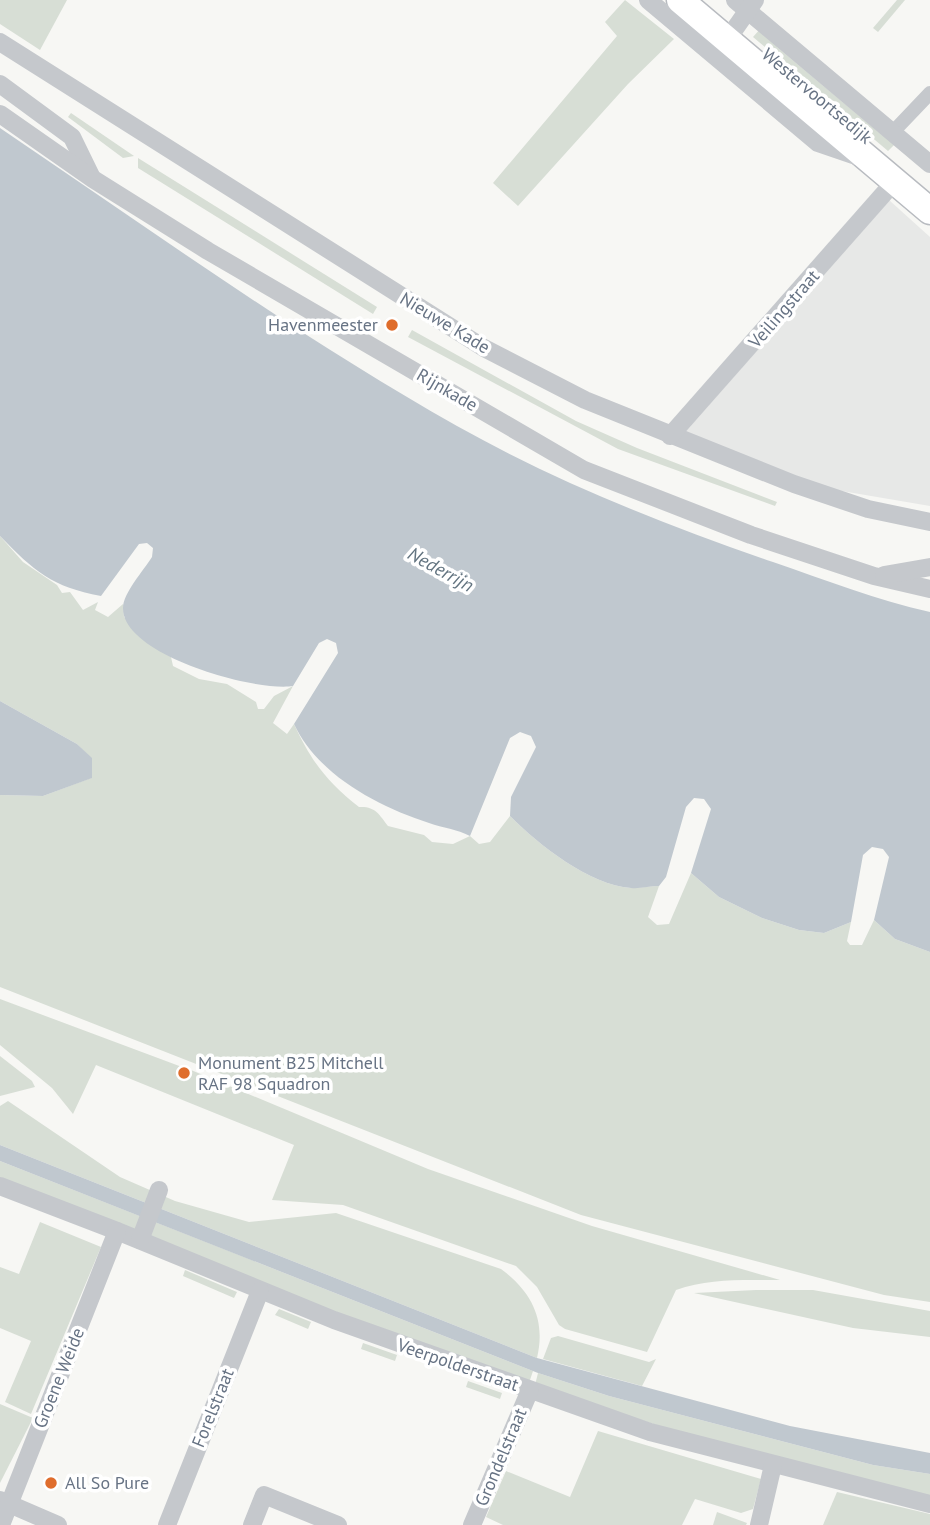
<svg xmlns="http://www.w3.org/2000/svg" width="930" height="1525" font-family="'PT Sans',sans-serif">
  <style>
    .built { fill: #e7e8e7 }
    .green { fill: #d7ded5 }
    .water { fill: #c0c8cf }
    .lines { fill: none; stroke-linecap: round; stroke-linejoin: round }
    .secondary-casing { stroke: #b8bbc0; stroke-width: 29 }
    .pedestrian { stroke: #c5c8cc; stroke-width: 14 }
    .minor { stroke: #c5c8cc; stroke-width: 18 }
    .secondary { stroke: #fff; stroke-width: 26 }
    .poi-dot { fill: #df6d2c; stroke: #fff; stroke-width: 2.5 }
    .labels { text-anchor: middle; stroke-width: 7; stroke-linejoin: round; paint-order: stroke }
    .street-label { font-size: 18px; fill: #677384; stroke: #fff }
    .poi-label { font-size: 18px; fill: #677384; stroke: #fff; text-anchor: start }
    .water-label { font-size: 19px; font-style: italic; fill: #637480; stroke: #fff }
  </style>
  <rect width="100%" height="100%" fill="#f7f7f4"/>
  <path class="built" d="M889 200 930 237V506L783 481 682 436Z"/>
  <g class="green">
    <path d="M0 0H67L40 50 0 24Z"/>
    <path d="M625 0 674 39 628 84 518 206 493 183 617 36 605 22Z"/>
    <path d="M897 0H905L878 32 873 28Z"/>
    <path d="M761 28 776 40 777 47 882 135H889L897 142 888 151 753 37Z"/>
    <path d="M71 113 134 156 123 158 68 117Z"/>
    <path d="M138 158 377 307 373 314 138 168Z"/>
    <path d="M412 330 576 421 637 448 777 502 775 506 618 449 408 337Z"/>
    <path d="M0 536 23 562 57 585 62 593 70 592 83 610 98 602 95 610 108 617 123 604 124 617 171 657 173 666 199 679 227 684 256 702 258 709H264L274 696 293 686 273 723 287 734 294 724C311 761 327 782 359 807 375 806 379 814 388 826L424 835 432 842 453 844 470 836 479 844 490 842 510 816C539 845 589 885 631 888 640 888 650 886 659 886L648 917 657 925 669 924 691 873 719 897 762 918 799 930 824 933 851 922 847 941 850 945H862L874 920 895 939 930 952V1302L884 1295 581 1215 0 987V795L43 796 91 778 92 759 77 744 0 701Z"/>
    <path d="M0 999 182 1067 181 1073 186 1075 191 1070 428 1169 592 1226 780 1280C744 1280 709 1278 676 1290L647 1352 565 1329 559 1325 537 1287 516 1266 343 1205 272 1200 294 1145 96 1065 73 1114 52 1088 0 1045Z"/>
    <path d="M0 1056 32 1081 35 1087 0 1096Z"/>
    <path d="M8 1101 120 1177 175 1201 249 1222 336 1213 501 1269C532 1292 546 1320 537 1358L0 1145V1106Z"/>
    <path d="M0 1161 533 1371 529 1383 435 1353 0 1178Z"/>
    <path d="M40 1222 101 1247 31 1414 5 1402 31 1341 0 1328V1267L19 1274Z"/>
    <path d="M185 1270 237 1292 234 1298 183 1276Z"/>
    <path d="M756 1290H813L930 1311V1337L853 1328 694 1293Z"/>
    <path d="M279 1309 311 1322 308 1329 275 1315Z"/>
    <path d="M558 1336 649 1362 656 1359 642 1386 543 1359 551 1338Z"/>
    <path d="M363 1343 397 1355 395 1361 361 1349Z"/>
    <path d="M538 1373 609 1396 873 1465 930 1474V1496L708 1442 535 1385Z"/>
    <path d="M468 1381 502 1393 500 1399 466 1387Z"/>
    <path d="M0 1404 33 1418 0 1483Z"/>
    <path d="M598 1431 761 1479 753 1509 741 1513 695 1499 682 1525H503L486 1517 506 1471 570 1497Z"/>
    <path d="M837 1492 930 1514V1525H823Z"/>
    <path d="M717 1512 747 1523 746 1525H713Z"/>
  </g>
  <g class="water">
    <path d="M0 128C151 230 299 337 457 426 557 482 665 525 773 562 825 580 877 600 930 612V952L895 939 874 920 889 857 883 849 872 847 863 855 851 922 824 933 799 930 762 918 719 897 691 873 711 809 704 799 694 798 686 807 666 877 659 886C650 886 640 889 631 888 589 885 539 845 510 816L511 797 536 747 531 736 520 732 510 738 470 836C457 829 443 828 429 823 377 806 318 775 294 724L338 653 336 643 327 639 319 643 293 686C255 692 122 655 123 608 123 593 144 570 152 557L153 548 147 543 139 544 101 596C52 587 34 571 0 536Z"/>
    <path d="M0 701 77 744 92 758V778L43 796 0 795Z"/>
    <path d="M0 1145 537 1358 790 1426 930 1453V1474L873 1465 609 1396 538 1373 0 1161Z"/>
  </g>
  <g class="lines">
    <defs>
      <path id="secondary" d="M680 0 930 211"/>
    </defs>
    <use href="#secondary" class="secondary-casing"/>
    <path class="pedestrian" d="M892 133 930 93"/>
    <g class="minor">
      <path d="M648 0 818 143 856 156"/>
      <path d="M735 0 930 164"/>
      <path d="M727 40 755 0"/>
      <path d="M0 42 484 348 585 400 794 484 868 509 930 522"/>
      <path d="M0 84 72 137 91 176"/>
      <path d="M0 114 93 179 208 251 584 470 751 535 874 576 930 589"/>
      <path d="M670 436 895 181"/>
      <path d="M884 575 930 567"/>
      <path d="M0 1186 117 1231 334 1320 650 1432 930 1504"/>
      <path d="M140 1240 159 1190"/>
      <path d="M0 1500 58 1525"/>
      <path d="M1 1525 117 1231"/>
      <path d="M167 1525 260 1291"/>
      <path d="M252 1525 264 1495 338 1525"/>
      <path d="M472 1525 530 1390"/>
      <path d="M759 1525 773 1465"/>
    </g>
    <use href="#secondary" class="secondary"/>
  </g>
  <g class="poi-dot">
    <circle cx="392" cy="325" r="7"/>
    <circle cx="184" cy="1073" r="7"/>
    <circle cx="51" cy="1483" r="7"/>
  </g>
  <g class="labels">
    <g class="street-label">
      <text transform="translate(817 96) rotate(40)" y="6">Westervoortsedijk</text>
      <text transform="translate(784 309) rotate(-49)" y="6">Veilingstraat</text>
      <text transform="translate(445 323) rotate(31)" y="6">Nieuwe Kade</text>
      <text transform="translate(447 390) rotate(30)" y="6">Rijnkade</text>
      <text transform="translate(458 1365) rotate(19)" y="6">Veerpolderstraat</text>
      <text transform="translate(59 1378) rotate(-68)" y="6">Groene Weide</text>
      <text transform="translate(213 1408) rotate(-68)" y="6">Forelstraat</text>
      <text transform="translate(501 1457) rotate(-67)" y="6">Grondelstraat</text>
    </g>
    <g class="poi-label">
      <text x="378" y="331" text-anchor="end">Havenmeester</text>
      <text x="198" y="1069">Monument B25 Mitchell<tspan x="198" dy="21">RAF 98 Squadron</tspan></text>
      <text x="65" y="1489">All So Pure</text>
    </g>
    <g class="water-label">
      <text transform="translate(441 569) rotate(29)" y="7">Nederrijn</text>
    </g>
  </g>
</svg>
